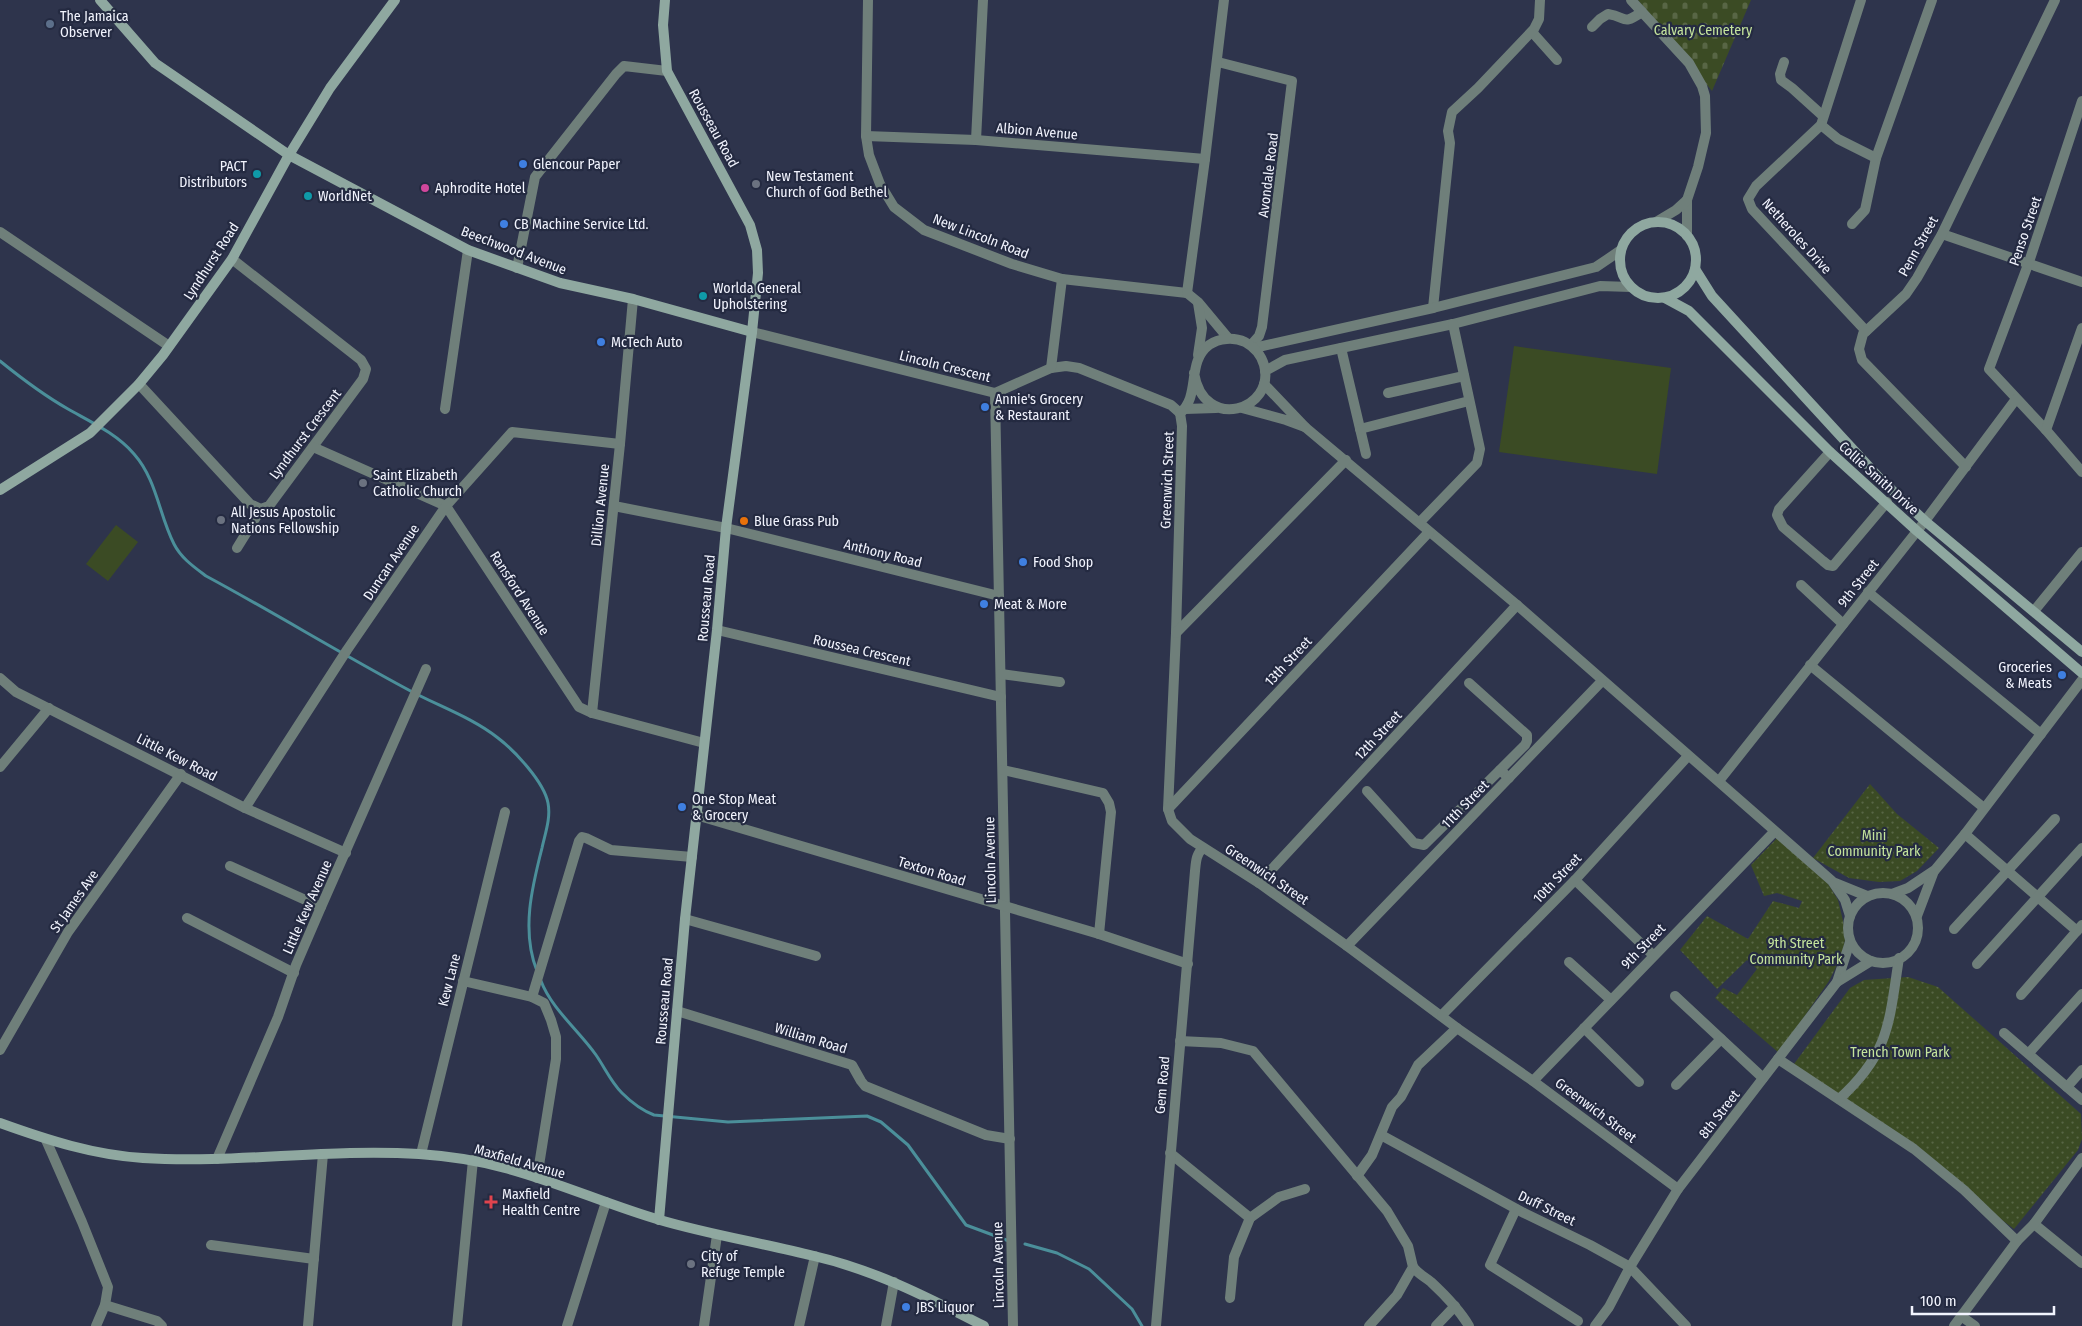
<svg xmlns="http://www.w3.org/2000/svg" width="2082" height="1326" font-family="'Fira Sans Condensed',sans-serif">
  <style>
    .cemetery { fill: url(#cemetery-stones) }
    .park { fill: url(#park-dots) }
    .pitch { fill: #3b4b24 }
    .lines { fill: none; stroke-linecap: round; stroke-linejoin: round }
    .stream { stroke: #4b8f9a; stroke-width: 3 }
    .street { stroke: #6f7f7a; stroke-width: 10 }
    .secondary { stroke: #8fa8a0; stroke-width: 10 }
    .service-dot { fill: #5c6f8a; stroke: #242a41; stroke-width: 2 }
    .shop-dot { fill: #3f7fe0; stroke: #242a41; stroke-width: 2 }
    .culture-dot { fill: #0f9aa8; stroke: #242a41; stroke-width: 2 }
    .worship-dot { fill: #6b7280; stroke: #242a41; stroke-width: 2 }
    .hotel-dot { fill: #d1479c; stroke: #242a41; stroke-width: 2 }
    .food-dot { fill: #e8710a; stroke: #242a41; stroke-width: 2 }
    .health-dot { fill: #e0444e; stroke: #242a41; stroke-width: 2 }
    .labels { text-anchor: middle; stroke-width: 4.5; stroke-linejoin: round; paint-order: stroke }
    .poi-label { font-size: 14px; fill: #f2f4fe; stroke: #242a41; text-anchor: start }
    .park-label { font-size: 14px; fill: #c4e49c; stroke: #242a41 }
    .street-label { font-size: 14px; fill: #f2f4fe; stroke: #242a41 }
  </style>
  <defs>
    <pattern id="cemetery-stones" width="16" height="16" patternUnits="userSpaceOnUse" patternTransform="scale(1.25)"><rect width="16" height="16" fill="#3b4b24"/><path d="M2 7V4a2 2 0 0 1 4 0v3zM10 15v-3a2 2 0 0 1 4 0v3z" fill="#586645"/></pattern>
    <pattern id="park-dots" width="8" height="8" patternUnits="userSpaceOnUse" patternTransform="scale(1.25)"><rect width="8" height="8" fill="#3b4b24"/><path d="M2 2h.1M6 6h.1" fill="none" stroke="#586645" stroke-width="1.8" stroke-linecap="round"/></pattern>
  </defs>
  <rect width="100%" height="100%" fill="#2e344c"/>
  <path class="cemetery" d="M1638 0H1751L1712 91Z"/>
  <g class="park">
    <path d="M1870 784 1897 814 1939 848 1917 871 1900 881 1879 882 1849 878 1813 858Z"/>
    <path d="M1779 836 1825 879 1838 900 1844 925 1845 940 1842 955 1829 981 1779 1053 1715 998 1723 988 1737 995 1757 969 1747 960 1717 989 1680 950 1707 916 1748 939 1773 901 1799 908 1802 901 1777 893 1764 896 1751 865Z"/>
    <path d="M1908 977 1938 987 2081 1114 2082 1139 2078 1150 2014 1229 1794 1064 1850 988 1864 980Z"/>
  </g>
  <g class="pitch">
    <path d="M1514 346 1671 368 1657 474 1499 452Z"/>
    <path d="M116 525 138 542 108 581 86 564Z"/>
  </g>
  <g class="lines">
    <g class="stream">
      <path d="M0 361C21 378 45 396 68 409 91 422 117 434 134 454 157 480 159 515 174 544 181 558 194 567 206 576 273 612 338 652 405 688 435 705 470 716 498 738 515 751 544 782 548 803 551 818 545 834 542 848 532 887 521 931 537 971"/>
      <path d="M541 981C551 1008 580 1032 596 1055 605 1068 611 1082 622 1093 632 1103 641 1110 654 1115L728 1122 867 1116 881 1122 908 1145 966 1225 1009 1241"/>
      <path d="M1025 1244 1057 1253 1089 1269 1132 1309 1142 1326"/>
    </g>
    <g class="street">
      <path d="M868 0 866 136 869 155 880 184 894 207 924 230 1012 264 1062 279 1187 293"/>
      <path d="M1631 0 1689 63 1702 86 1705 96 1706 133 1698 167 1687 200V236"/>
      <path d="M1861 0 1821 125 1756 186 1748 199 1752 209 1866 331"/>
      <path d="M1592 27 1600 19 1608 14C1628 17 1621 26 1642 12"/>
      <path d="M1532 32 1557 60"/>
      <path d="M1218 62 1292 81 1262 327 1259 336 1251 345"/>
      <path d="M1784 62 1780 74 1781 80 1792 88 1823 116"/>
      <path d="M2082 101 2029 262 1989 369 2046 430 2082 472"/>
      <path d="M1821 125 1838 139 1876 158"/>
      <path d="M866 136 976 140 1205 159"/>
      <path d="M976 140 983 0"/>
      <path d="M1656 222 1676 210 1687 200"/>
      <path d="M1852 224 1865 210 1876 158 1932 0"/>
      <path d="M0 232 169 346"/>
      <path d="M1942 234 2082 282"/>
      <path d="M517 268 535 177 616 74 624 66 667 71"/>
      <path d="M1187 293 1205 159 1224 0"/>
      <path d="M1187 293 1198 302 1228 338"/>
      <path d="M1433 308 1450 143 1448 131 1452 112 1478 88 1534 29 1539 19 1540 0"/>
      <path d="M752 332 995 393 1051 368 1066 366 1079 368 1171 405 1180 413"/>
      <path d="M1254 348 1433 308 1596 267 1621 250"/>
      <path d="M1341 348 1366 454"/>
      <path d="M1198 355 1202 328 1198 303"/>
      <path d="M1051 368 1062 279"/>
      <path d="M1265 371 1285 360 1453 324 1600 286 1631 287"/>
      <path d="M139 384 250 504 261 509 269 506 363 379 366 369 361 360 232 259"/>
      <path d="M995 393 1013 1326"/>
      <path d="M1388 393 1464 376"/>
      <path d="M1242 408 1286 420 1305 427 1264 384"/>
      <path d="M445 409 468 250"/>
      <path d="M1185 409 1216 408"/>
      <path d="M1180 413 1182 426 1176 633 1168 809 1172 821 1190 839 1259 883 1347 946 1457 1028 1533 1081 1678 1189"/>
      <path d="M1180 413C1201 396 1186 362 1209 345 1219 338 1234 337 1245 342 1254 347 1261 354 1264 365 1276 410 1204 433 1194 373"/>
      <path d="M1305 427 1517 605 1832 881 1845 900 1850 916"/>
      <path d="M1360 429 1469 401"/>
      <path d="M2046 430 2082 328"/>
      <path d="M313 447 446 506 579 707 592 713 704 743"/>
      <path d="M1830 452 1779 509 1777 515 1783 527 1823 561 1828 565 1833 566 1887 502"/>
      <path d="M1966 467 1862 360 1859 349 1863 334 1906 294 1917 278 1942 234 2055 0"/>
      <path d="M614 506 726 528 999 596"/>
      <path d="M1420 522 1477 463 1480 449 1453 324"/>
      <path d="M237 548 261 509"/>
      <path d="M1801 585 1843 624"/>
      <path d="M1868 592 2041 734"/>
      <path d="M2034 611 2082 552"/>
      <path d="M717 630 1001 697"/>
      <path d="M1176 633 1346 460"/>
      <path d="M1810 665 1984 808"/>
      <path d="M1001 674 1060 682"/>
      <path d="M0 678 16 692 245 808 346 853"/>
      <path d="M1469 683 1527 735V741L1525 745 1500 770"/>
      <path d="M592 713 620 444 633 299"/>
      <path d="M0 767 49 708"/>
      <path d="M1003 770 1103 793 1109 803 1111 812 1099 934"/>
      <path d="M1719 781 1925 521 2016 399"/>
      <path d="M1367 791 1414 843 1424 845 1500 770 1509 778"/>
      <path d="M245 808 347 650 446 506 512 432 620 444"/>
      <path d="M1168 809 1429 532"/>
      <path d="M696 815 1099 934 1188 964"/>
      <path d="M1965 834 2077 931"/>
      <path d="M230 866 321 907"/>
      <path d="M1575 880 1653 955"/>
      <path d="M1259 883 1517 605"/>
      <path d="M1835 883 1867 896"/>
      <circle cx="1883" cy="928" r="35"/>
      <path d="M1892 894 1908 888 1935 870 1965 834 2082 680"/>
      <path d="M1917 916 1934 871"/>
      <path d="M187 918 294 973"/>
      <path d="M685 919 816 956"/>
      <path d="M1954 929 2055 819"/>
      <path d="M1347 946 1602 681"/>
      <path d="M1569 962 1611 1000"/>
      <path d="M1977 964 2082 848"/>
      <path d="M463 981 532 997 544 1003 551 1020 556 1037V1059L537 1178"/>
      <path d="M1837 982 1850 942"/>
      <path d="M2021 995 2082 925"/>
      <path d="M1675 996 1763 1078"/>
      <path d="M532 997 579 841 582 837 586 838 611 850 692 857"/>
      <path d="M677 1011 852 1065 861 1081 865 1086 986 1135 1010 1139"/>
      <path d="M1442 1015 1575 880 1688 756"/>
      <path d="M1584 1028 1639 1082"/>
      <path d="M2004 1033 2082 1100"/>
      <path d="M1180 1041 1221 1043 1253 1051 1387 1211 1408 1246 1413 1267 1397 1295 1369 1326"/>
      <path d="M0 1050 68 932 181 774"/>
      <path d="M2029 1053 2082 994"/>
      <path d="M1778 1059 1914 1149 1964 1190 2017 1241"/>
      <path d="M1533 1081 1774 832"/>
      <path d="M1676 1085 1721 1039"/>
      <path d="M2067 1087 2082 1070"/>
      <path d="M1839 1099C1890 1053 1889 1022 1899 958"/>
      <path d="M1381 1135 1524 1213 1590 1245 1630 1267 1686 1326"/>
      <path d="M46 1140 82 1222 108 1287 105 1305 96 1326"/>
      <path d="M1170 1153 1250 1218"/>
      <path d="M421 1154 505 812"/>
      <path d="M217 1159 278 1017 296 965 321 907 426 669"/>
      <path d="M1357 1176 1372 1155 1392 1107 1401 1097 1418 1065 1457 1028"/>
      <path d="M1516 1209 1490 1265 1578 1321"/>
      <path d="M2034 1224 2082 1263"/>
      <path d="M211 1245 314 1259"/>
      <path d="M1413 1267C1418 1274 1424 1276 1431 1282 1445 1295 1459 1309 1469 1326"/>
      <path d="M1230 1298 1234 1257 1250 1218 1279 1197 1305 1189"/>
      <path d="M105 1305 157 1321 162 1326"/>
      <path d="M1961 1316 1975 1326"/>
      <path d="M308 1326 323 1154"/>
      <path d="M457 1326 473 1160"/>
      <path d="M567 1326 606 1202"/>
      <path d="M704 1326 717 1235"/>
      <path d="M799 1326 815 1256"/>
      <path d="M886 1326 894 1282"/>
      <path d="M1156 1326 1195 871C1196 862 1196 854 1203 848"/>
      <path d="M1436 1326 1455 1306"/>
      <path d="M1595 1326 1609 1307 1630 1267 1678 1189 1837 982 1871 961"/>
      <path d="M1954 1326 2017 1241 2034 1224 2082 1158"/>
    </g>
    <g class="secondary">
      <path d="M100 0 155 63 289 155 468 250 560 283 633 299 752 332"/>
      <circle cx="1658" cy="260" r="38"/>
      <path d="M1695 269 1712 296 1881 480 1925 521 2082 652"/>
      <path d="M1665 298 1689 311 1830 452 1917 531 2082 673"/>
      <path d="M0 490 90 433 139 384 163 355 232 259 289 155 330 88 395 0"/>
      <path d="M0 1123C47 1140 94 1155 143 1158 235 1164 327 1148 419 1154 448 1156 477 1160 505 1168 558 1182 608 1205 660 1220 711 1235 763 1243 814 1256 875 1270 929 1298 984 1326"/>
      <path d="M659 1220 685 919 717 630 726 528 752 332 758 273 757 250 750 225 667 71 663 25 665 0"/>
    </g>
  </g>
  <circle class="service-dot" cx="50" cy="24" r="5"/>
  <g class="shop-dot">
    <circle cx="523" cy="164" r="5"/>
    <circle cx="504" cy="224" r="5"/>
    <circle cx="601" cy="342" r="5"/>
    <circle cx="985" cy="407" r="5"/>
    <circle cx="1023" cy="562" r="5"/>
    <circle cx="984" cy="604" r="5"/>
    <circle cx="2062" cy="675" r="5"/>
    <circle cx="682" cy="807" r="5"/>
    <circle cx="906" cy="1307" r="5"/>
  </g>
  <g class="culture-dot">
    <circle cx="257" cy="174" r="5"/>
    <circle cx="308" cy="196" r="5"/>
    <circle cx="703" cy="296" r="5"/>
  </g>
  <g class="worship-dot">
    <circle cx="756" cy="184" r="5"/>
    <circle cx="363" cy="483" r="5"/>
    <circle cx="221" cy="520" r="5"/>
    <circle cx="691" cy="1264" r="5"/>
  </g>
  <circle class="hotel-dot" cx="425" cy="188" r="5"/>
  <circle class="food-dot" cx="744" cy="521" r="5"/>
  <path class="health-dot" d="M488.5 1194.5h5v5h5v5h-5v5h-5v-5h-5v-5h5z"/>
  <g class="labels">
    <g class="poi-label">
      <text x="60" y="21">The Jamaica<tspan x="60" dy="16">Observer</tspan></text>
      <text x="533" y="169">Glencour Paper</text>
      <text x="247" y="171" text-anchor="end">PACT<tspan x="247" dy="16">Distributors</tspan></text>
      <text x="766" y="181">New Testament<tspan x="766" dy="16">Church of God Bethel</tspan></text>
      <text x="435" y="193">Aphrodite Hotel</text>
      <text x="318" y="201">WorldNet</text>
      <text x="514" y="229">CB Machine Service Ltd.</text>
      <text x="713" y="293">Worlda General<tspan x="713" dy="16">Upholstering</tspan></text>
      <text x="611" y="347">McTech Auto</text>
      <text x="995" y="404">Annie's Grocery<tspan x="995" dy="16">&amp; Restaurant</tspan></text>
      <text x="373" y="480">Saint Elizabeth<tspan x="373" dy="16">Catholic Church</tspan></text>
      <text x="231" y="517">All Jesus Apostolic<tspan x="231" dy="16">Nations Fellowship</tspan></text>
      <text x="754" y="526">Blue Grass Pub</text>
      <text x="1033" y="567">Food Shop</text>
      <text x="994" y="609">Meat &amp; More</text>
      <text x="2052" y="672" text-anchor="end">Groceries<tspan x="2052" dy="16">&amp; Meats</tspan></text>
      <text x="692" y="804">One Stop Meat<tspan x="692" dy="16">&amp; Grocery</tspan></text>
      <text x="502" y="1199">Maxfield<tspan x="502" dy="16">Health Centre</tspan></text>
      <text x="701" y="1261">City of<tspan x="701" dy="16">Refuge Temple</tspan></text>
      <text x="916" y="1312">JBS Liquor</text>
    </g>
    <g class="park-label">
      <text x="1703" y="35">Calvary Cemetery</text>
      <text x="1874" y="840">Mini<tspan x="1874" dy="16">Community Park</tspan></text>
      <text x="1796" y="948">9th Street<tspan x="1796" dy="16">Community Park</tspan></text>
      <text x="1900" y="1057">Trench Town Park</text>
    </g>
    <g class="street-label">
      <text transform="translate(714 128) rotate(61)" y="5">Rousseau Road</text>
      <text transform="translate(1037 131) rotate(5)" y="5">Albion Avenue</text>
      <text transform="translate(1268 175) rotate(-83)" y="5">Avondale Road</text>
      <text transform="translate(2025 231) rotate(-71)" y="5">Penso Street</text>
      <text transform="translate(981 236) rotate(21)" y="5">New Lincoln Road</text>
      <text transform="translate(1797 236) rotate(48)" y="5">Netheroles Drive</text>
      <text transform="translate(1918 246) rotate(-61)" y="5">Penn Street</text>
      <text transform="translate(514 250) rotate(21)" y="5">Beechwood Avenue</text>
      <text transform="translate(211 261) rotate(-57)" y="5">Lyndhurst Road</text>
      <text transform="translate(945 366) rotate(14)" y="5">Lincoln Crescent</text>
      <text transform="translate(305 434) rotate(-53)" y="5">Lyndhurst Crescent</text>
      <text transform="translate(1879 478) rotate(42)" y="5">Collie Smith Drive</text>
      <text transform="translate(1167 480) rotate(-88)" y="5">Greenwich Street</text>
      <text transform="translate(600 505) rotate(-84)" y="5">Dillion Avenue</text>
      <text transform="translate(883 553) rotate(14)" y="5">Anthony Road</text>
      <text transform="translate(391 562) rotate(-56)" y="5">Duncan Avenue</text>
      <text transform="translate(1858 583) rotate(-52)" y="5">9th Street</text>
      <text transform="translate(520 593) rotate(57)" y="5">Ransford Avenue</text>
      <text transform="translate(706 598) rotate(-85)" y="5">Rousseau Road</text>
      <text transform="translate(862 650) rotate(13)" y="5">Roussea Crescent</text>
      <text transform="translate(1288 661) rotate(-47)" y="5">13th Street</text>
      <text transform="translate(1378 735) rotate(-47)" y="5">12th Street</text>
      <text transform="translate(177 757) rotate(27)" y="5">Little Kew Road</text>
      <text transform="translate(1465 804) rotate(-46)" y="5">11th Street</text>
      <text transform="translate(990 860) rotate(-91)" y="5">Lincoln Avenue</text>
      <text transform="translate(932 871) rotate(17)" y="5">Texton Road</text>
      <text transform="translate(1267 874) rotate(34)" y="5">Greenwich Street</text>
      <text transform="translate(1557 878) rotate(-46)" y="5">10th Street</text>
      <text transform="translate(74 901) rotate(-55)" y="5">St James Ave</text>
      <text transform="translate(307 907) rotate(-66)" y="5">Little Kew Avenue</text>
      <text transform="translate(1643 946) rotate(-46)" y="5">9th Street</text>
      <text transform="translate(449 980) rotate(-76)" y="5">Kew Lane</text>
      <text transform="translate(664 1001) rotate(-85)" y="5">Rousseau Road</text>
      <text transform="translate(811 1038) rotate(17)" y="5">William Road</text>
      <text transform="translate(1162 1085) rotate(-85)" y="5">Gem Road</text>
      <text transform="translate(1596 1110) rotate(37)" y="5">Greenwich Street</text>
      <text transform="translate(1719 1114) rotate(-52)" y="5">8th Street</text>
      <text transform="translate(520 1161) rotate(16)" y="5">Maxfield Avenue</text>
      <text transform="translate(1547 1208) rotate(26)" y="5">Duff Street</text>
      <text transform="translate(998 1265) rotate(-91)" y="5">Lincoln Avenue</text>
    </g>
  </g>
  <path d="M1912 1306v8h142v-8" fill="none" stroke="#f2f4fe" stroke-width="2.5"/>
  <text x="1920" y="1306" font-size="15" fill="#f2f4fe" stroke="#242a41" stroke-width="4" paint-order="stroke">100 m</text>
</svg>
